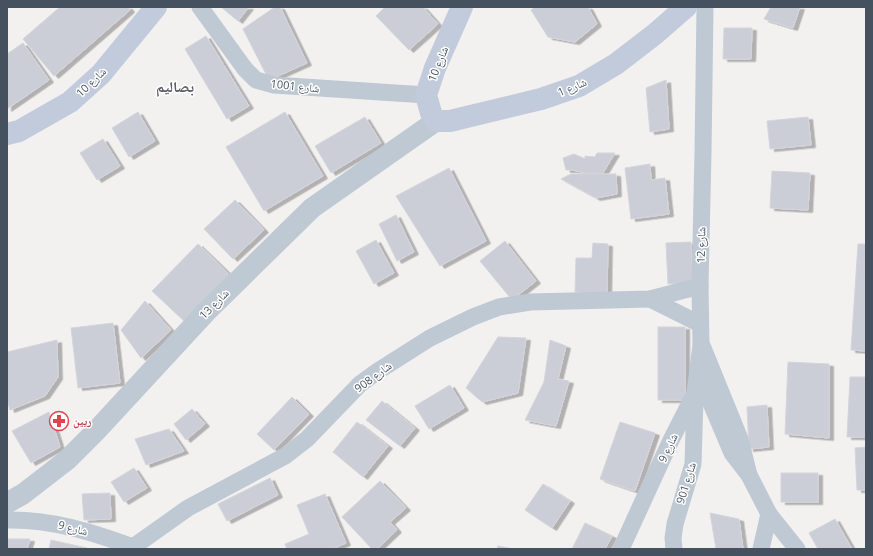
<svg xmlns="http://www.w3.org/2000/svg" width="873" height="556" font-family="'Open Sans','Noto Naskh Arabic',sans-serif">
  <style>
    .building { fill: #cbced6; stroke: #d3d5dc; filter: url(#shadow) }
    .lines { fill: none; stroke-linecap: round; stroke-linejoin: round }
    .minor { stroke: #bfc9d3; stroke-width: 17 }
    .tertiary { stroke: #bfc9d3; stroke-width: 21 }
    .secondary { stroke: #c1cbdb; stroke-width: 22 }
    .labels { text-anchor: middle; stroke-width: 3; stroke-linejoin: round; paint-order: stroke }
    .street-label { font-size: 11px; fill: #46515f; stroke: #fff }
    .health-label { font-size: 11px; font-weight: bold; fill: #be3a42; stroke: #fff; text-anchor: start }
    .district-label { font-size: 15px; font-weight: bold; fill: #5c5f66; stroke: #fff }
  </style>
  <defs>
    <filter id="shadow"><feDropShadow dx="4.5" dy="2.5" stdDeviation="0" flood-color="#0004"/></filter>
  </defs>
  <rect width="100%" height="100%" fill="#f3f0f0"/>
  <g class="building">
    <path d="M60 7H128L130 10 54 76 23 39Z"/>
    <path d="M221 7H249L238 21Z"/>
    <path d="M275 7H280L307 63 269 80 243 29Z"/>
    <path d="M385 7H423L438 24 409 50 376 16Z"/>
    <path d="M535 7H588L597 24 575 42 548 37 531 10Z"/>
    <path d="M771 7H800L793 28 764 19Z"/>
    <path d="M724 28H752L751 59H723Z"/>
    <path d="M206 36 249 106 227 119 185 49Z"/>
    <path d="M23 43 49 80 7 109V54Z"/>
    <path d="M666 80 669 129 650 132 646 88Z"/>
    <path d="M138 112 155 141 129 157 112 128Z"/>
    <path d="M285 112 323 176 264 211 226 147Z"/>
    <path d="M365 117 381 143 331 173 315 146Z"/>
    <path d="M808 117 811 145 770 149 767 121Z"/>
    <path d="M103 139 120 166 97 180 80 153Z"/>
    <path d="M597 153H615L603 173H585L573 170H566L563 158 574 154 585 159V156L595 157Z"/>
    <path d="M650 164 651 180 665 178 669 214 631 219 625 168Z"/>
    <path d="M449 168 486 241 440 266 396 196Z"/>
    <path d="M772 171 810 173 808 210 770 208Z"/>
    <path d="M571 174H616L617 194 596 198 561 179Z"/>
    <path d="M235 200 264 230 233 259 204 229Z"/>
    <path d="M396 215 414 252 397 261 379 224Z"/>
    <path d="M376 240 394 273 374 284 356 251Z"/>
    <path d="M505 241 536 281 512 300 480 261Z"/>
    <path d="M691 242 693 282 668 284 666 243Z"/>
    <path d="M593 243 608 244 607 293 575 292 576 258H592Z"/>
    <path d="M198 244 230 275 185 322 152 291Z"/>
    <path d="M858 244H866V351L851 350Z"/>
    <path d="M145 301 171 330 141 358 121 330Z"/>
    <path d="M113 323 120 383 78 388 71 328Z"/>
    <rect x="658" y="327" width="27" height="73"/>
    <path d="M498 337 526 338 518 393 482 402 466 388Z"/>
    <path d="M57 340 58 377 45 396 10 410 7 400V352Z"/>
    <path d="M550 340 566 346 558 379 569 381 556 426 525 420 544 382Z"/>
    <path d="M788 362 829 364V438L785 434Z"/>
    <path d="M850 377H866V437H847Z"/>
    <path d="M450 385 464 408 429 429 415 406Z"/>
    <path d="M292 397 309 414 274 450 257 434Z"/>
    <path d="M382 401 415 428 400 446 366 420Z"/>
    <path d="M767 405 769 447 749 449 747 407Z"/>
    <path d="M192 409 205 424 186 440 174 424Z"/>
    <path d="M49 412 60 447 31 463 12 431Z"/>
    <path d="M357 422 388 446 363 477 333 452Z"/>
    <path d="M620 422 655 433 635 491 600 479Z"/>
    <path d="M169 429 184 451 146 465 135 439Z"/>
    <path d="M866 447V490H857L855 448Z"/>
    <path d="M134 468 147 488 124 502 111 482Z"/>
    <rect x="781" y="473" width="37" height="29"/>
    <path d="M270 478 278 495 227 521 218 504Z"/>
    <path d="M380 481 406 508 390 522 397 530 377 549H372L342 517Z"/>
    <path d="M543 484 570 501 552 528 525 510Z"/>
    <path d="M110 493 111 519 84 520 82 494Z"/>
    <path d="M325 494 346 543 332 549H287L285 544 309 534 297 505Z"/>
    <path d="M710 513 739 519 743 549H716Z"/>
    <path d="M835 519 852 549H818L809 533Z"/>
    <path d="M585 523 612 536 605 549H572Z"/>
    <path d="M7 539H30L27 549H7Z"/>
    <path d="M51 540 87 548 86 549H49Z"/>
    <path d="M498 546 513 549H497Z"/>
  </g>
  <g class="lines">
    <g class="minor">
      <path d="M200 7 245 69 256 80 274 85 426 95"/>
      <path d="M705 7 703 153 700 286 701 343 740 439 749 475"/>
      <path d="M650 299 700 324"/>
      <path d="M702 370 710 401 732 453 749 475 769 514 797 549"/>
      <path d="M7 520C51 519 92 532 133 547L136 549"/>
      <path d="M133 547 188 508 285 456 307 439 360 384 378 371 430 338 473 317 499 307 530 302 650 299 700 286"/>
      <path d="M621 549 671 440 695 393 701 345"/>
      <path d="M674 549 673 538 675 524 693 464 695 398"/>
      <path d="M761 549 769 514"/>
    </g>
    <path class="tertiary" d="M7 503 23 494 67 460 96 431 206 312 312 208 436 121"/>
    <g class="secondary">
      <path d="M462 7 435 68 426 95 431 113 436 121H450L541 99 579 86 616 64 655 34 686 7"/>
      <path d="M7 134 19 131 70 102 101 74 156 7"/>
    </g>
  </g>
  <defs>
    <symbol id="pharmacy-ring" viewBox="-11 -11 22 22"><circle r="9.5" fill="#fff" stroke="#e0444e" stroke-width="1.5"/><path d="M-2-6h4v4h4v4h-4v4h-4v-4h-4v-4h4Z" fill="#e0444e"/></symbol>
  </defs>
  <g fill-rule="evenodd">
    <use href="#pharmacy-ring" x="48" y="410" width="22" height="22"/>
  </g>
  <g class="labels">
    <g class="street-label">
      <text transform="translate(438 64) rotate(-68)" y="4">شارع 10</text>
      <text transform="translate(91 82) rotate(-44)" y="4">شارع 10</text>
      <text transform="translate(295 86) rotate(6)" y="4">شارع 1001</text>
      <text transform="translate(572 87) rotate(-23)" y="4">شارع 1</text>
      <text transform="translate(701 245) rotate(-89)" y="4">شارع 12</text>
      <text transform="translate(214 304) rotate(-45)" y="4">شارع 13</text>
      <text transform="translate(373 377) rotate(-37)" y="4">شارع 908</text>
      <text transform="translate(668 448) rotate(-65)" y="4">شارع 9</text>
      <text transform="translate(686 483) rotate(-73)" y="4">شارع 901</text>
      <text transform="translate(73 528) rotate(14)" y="4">شارع 9</text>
    </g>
    <g class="health-label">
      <text x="73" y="425">ريين</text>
    </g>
    <g class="district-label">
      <text x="175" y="92">بصاليم</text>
    </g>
  </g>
  <rect width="873" height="556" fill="none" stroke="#46515f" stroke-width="16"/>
</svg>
